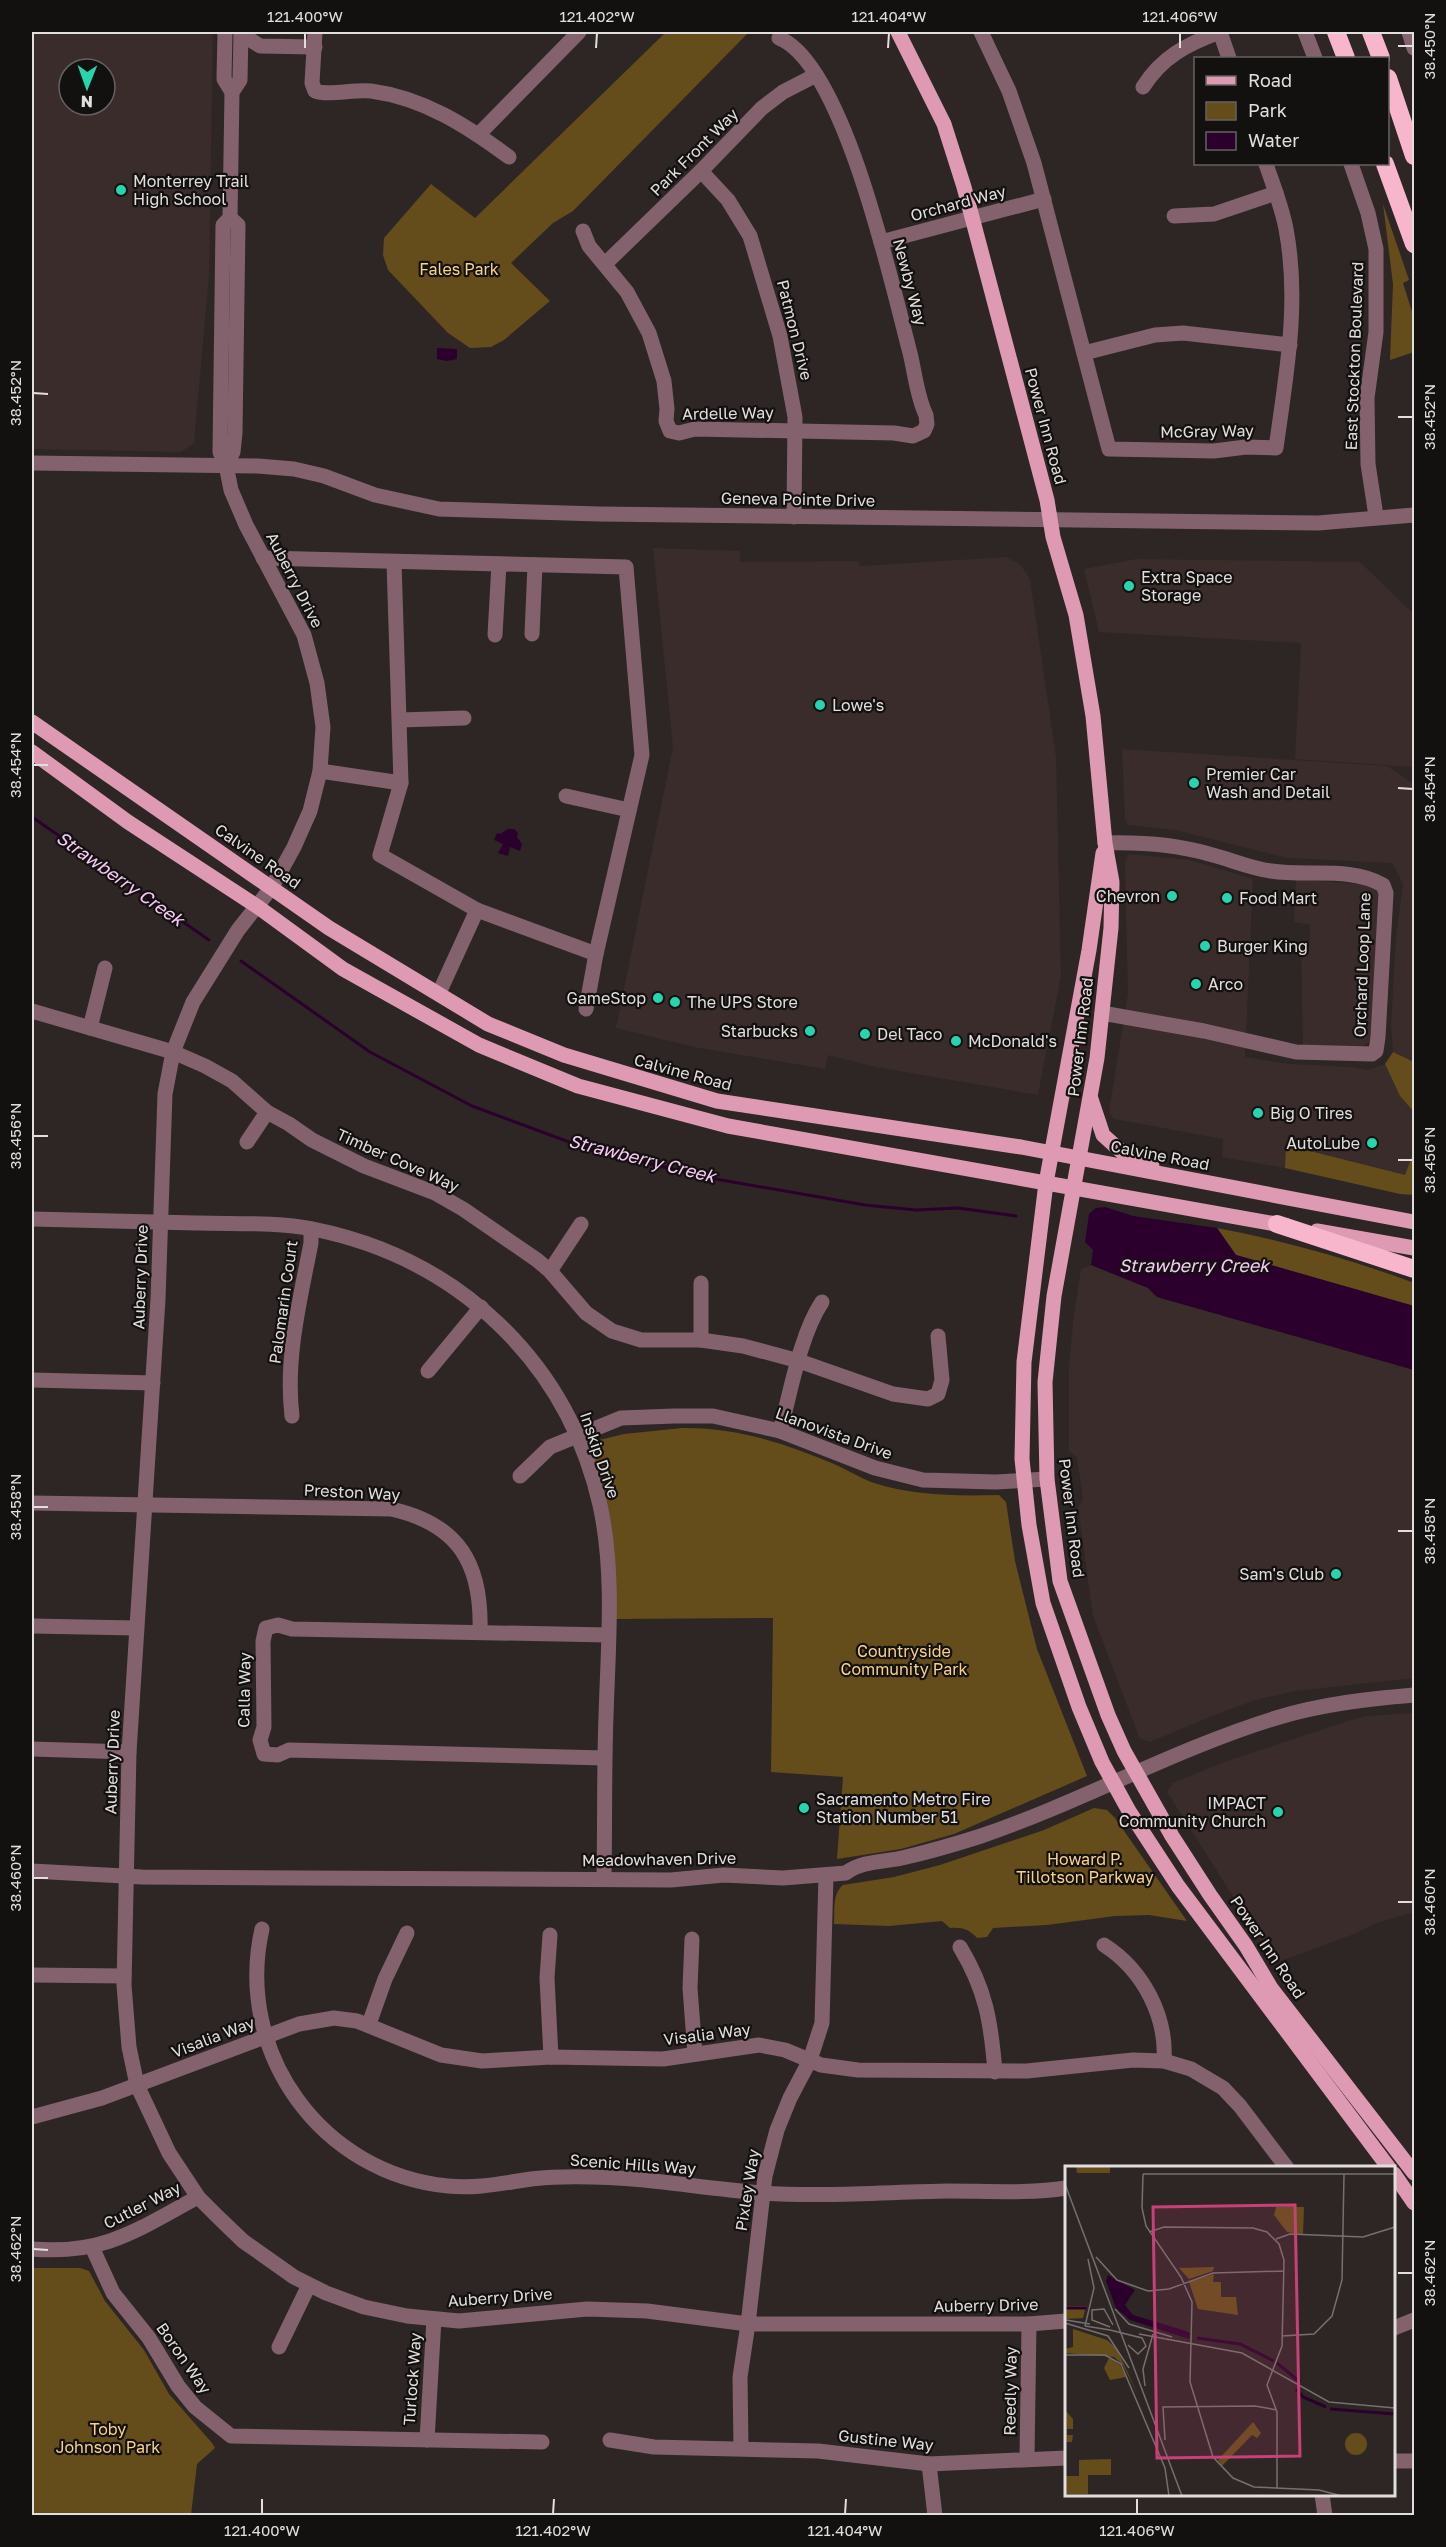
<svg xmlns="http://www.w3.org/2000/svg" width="1446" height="2547" font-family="'Golos Text',sans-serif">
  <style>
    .built { fill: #3a2c2b; fill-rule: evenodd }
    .green { fill: #644d1a }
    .water { fill: #2b002d }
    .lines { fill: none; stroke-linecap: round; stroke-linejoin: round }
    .stream { stroke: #2b002d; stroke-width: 3 }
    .minor { stroke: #83626d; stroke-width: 15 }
    .major { stroke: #de9ab2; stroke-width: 15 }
    .highway { stroke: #f8b6cd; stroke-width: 18 }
    .ticks { fill: none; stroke: #e2dedd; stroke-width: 2 }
    .poi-dot { fill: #26d5ae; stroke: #131010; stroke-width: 2 }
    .labels { text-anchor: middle; stroke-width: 4.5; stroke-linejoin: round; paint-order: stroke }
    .street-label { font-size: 16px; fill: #e2dedd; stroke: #131010 }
    .poi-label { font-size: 16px; fill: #e2dedd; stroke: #131010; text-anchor: start }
    .park-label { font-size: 16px; fill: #f8d285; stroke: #131010 }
    .water-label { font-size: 18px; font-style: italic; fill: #f8c9f6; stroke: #131010 }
    .inset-river { fill: none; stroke: #2b002d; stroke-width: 3 }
    .inset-road { fill: none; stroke: #75706f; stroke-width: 1.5 }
    .view { fill: #c84075; fill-opacity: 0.15; stroke: #c84075; stroke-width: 3 }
    .inset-edge { fill: none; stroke: #e2dedd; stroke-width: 3 }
    .neatline { fill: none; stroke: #e2dedd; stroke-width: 2 }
    .ticks-label { font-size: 15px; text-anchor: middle; fill: #e2dedd }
  </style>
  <rect width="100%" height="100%" fill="#2d2625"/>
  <g class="built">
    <path d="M32 32H213L209 275 194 443 181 452 32 449ZM69 69H105V105H69Z"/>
    <path d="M653 548 740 551V562L858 561 860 566 1006 557 1020 564 1030 579 1056 757 1061 976 1038 1095 876 1067 828 1055 825 1069 694 1047 616 1028 673 747Z"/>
    <path d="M1136 559 1360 562 1414 614V767L1295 759 1301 643 1099 632 1084 569Z"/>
    <path d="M1122 749 1387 766 1414 784V1062L1393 1052 1391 1025 1396 936 1403 884 1392 863 1287 858 1175 830 1128 825 1125 820Z"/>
    <path d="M1129 854 1190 860 1253 879 1245 1057 1290 1064 1350 1067 1368 1070 1385 1064 1400 1096 1414 1112V1151L1405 1176 1286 1145 1285 1168 1222 1157 1223 1139 1114 1119 1109 1112 1128 994 1125 863Z"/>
    <path d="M1296 879 1371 885 1377 890 1380 897 1371 1040 1359 1049 1303 1047 1301 944 1310 942V925L1294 922Z"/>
    <path d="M1091 1265 1148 1288 1157 1297 1414 1370V1678L1295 1691 1256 1700 1227 1710 1150 1742 1140 1739 1093 1616 1078 1507 1083 1498 1077 1458 1069 1451V1368L1073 1322 1081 1269Z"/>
    <path d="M1414 1713V1912L1377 1923 1349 1936 1275 1963 1167 1792 1173 1783 1224 1762 1345 1722 1366 1716Z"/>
  </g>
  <g class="green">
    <path d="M666 32H749L573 211 553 223 511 263 550 301 504 340 491 347 470 348 448 333 388 270 383 255 384 238 431 184 475 218Z"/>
    <path d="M1383 204 1409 280 1403 283 1414 318V352L1390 360 1393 284Z"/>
    <path d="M1393 1052 1414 1062V1112L1400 1096 1385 1064Z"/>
    <path d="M1286 1145 1405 1175 1414 1151V1195L1400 1194 1285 1168Z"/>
    <path d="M1217 1228C1285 1241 1350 1259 1414 1283V1306L1236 1255Z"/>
    <path d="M682 1428C735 1427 785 1443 834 1464 846 1469 858 1477 871 1482 912 1496 956 1496 999 1495L1006 1502 1015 1561 1037 1649 1087 1776 954 1834 901 1849 837 1859 843 1777 771 1772 773 1618 612 1619 613 1542 603 1481 591 1452 599 1440 624 1434Z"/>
    <path d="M1094 1808 1107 1810 1115 1818 1187 1921 1149 1915 1115 1916 1047 1925 993 1928 987 1937 977 1938C969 1929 962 1927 950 1928L942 1921 889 1926 834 1924C835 1910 832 1894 843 1885L894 1877 940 1865 1044 1830Z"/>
    <path d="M32 2268H80L89 2271 105 2301 144 2350 169 2394 212 2443 215 2448 197 2464 191 2515H32Z"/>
  </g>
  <g class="water">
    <path d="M437 348 457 349V359L447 361 437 359Z"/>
    <path d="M508 829H514L518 833 517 837 522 844 520 851 510 847 508 856 498 853 503 844 494 840 497 833 500 834Z"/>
    <path d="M1105 1207 1133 1216 1217 1228 1236 1255 1414 1306V1370L1157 1297 1148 1288 1091 1265 1093 1250 1085 1242 1089 1214 1096 1208Z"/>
  </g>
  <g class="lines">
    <g class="stream">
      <path d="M32 817 209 940"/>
      <path d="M241 961 370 1052 472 1106 588 1149 710 1178 865 1205 916 1210 958 1208 1016 1216"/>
    </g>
    <g class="minor">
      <path d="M225 32 224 79 232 92"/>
      <path d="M241 32 240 80 232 92 230 218 223 225 220 452 226 465 231 490 246 525 304 635 317 683 323 727 320 771 310 811 294 847 272 887 238 930 193 1002 173 1052 165 1094 158 1299 129 1752 124 1985 129 2047 137 2085 169 2153 198 2197 217 2216 243 2241 294 2277 326 2293 364 2307 407 2316 459 2321 587 2309 647 2311 748 2324H1029L1066 2321"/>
      <path d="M245 32 241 34 260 46 315 47"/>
      <path d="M315 32 312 83 315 91C328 96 355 89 371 91 424 98 467 126 509 157"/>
      <path d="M981 32 1009 91 1034 163 1109 449 1214 451 1246 447 1276 448C1286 375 1300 303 1286 229 1282 207 1273 185 1266 164"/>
      <path d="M1220 32 1229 58"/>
      <path d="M1305 32 1315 58"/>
      <path d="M1409 32 1414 48"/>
      <path d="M1143 87C1162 57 1187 44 1220 32"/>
      <path d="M478 135 579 32"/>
      <path d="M1351 164 1368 213 1376 249V332L1367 398 1368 464 1376 516"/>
      <path d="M701 171 728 200 750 236 780 336 795 417 794 517"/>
      <path d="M1174 216 1214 214 1276 193"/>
      <path d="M583 231 589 246 627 292 649 333 664 381 667 409 666 421 670 431 679 433 695 429 894 433 913 436 924 431 927 424 926 415C917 397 915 373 910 353 892 285 844 64 779 38"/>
      <path d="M881 242 1044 199"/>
      <path d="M605 264 701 171 762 108 783 92 816 75"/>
      <path d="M1084 353 1155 335 1183 333 1290 345"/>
      <path d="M32 463 258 466 294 469 324 476 375 495 439 509 599 514 1318 523 1414 515"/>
      <path d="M226 465 233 452 235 433 238 225 230 218"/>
      <path d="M263 558 626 567 642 755 596 954 477 910 439 993"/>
      <path d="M394 562 401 783 380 855 477 910"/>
      <path d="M532 634 535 565"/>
      <path d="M495 635 499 564"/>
      <path d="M400 720 464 718"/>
      <path d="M320 771 401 783"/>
      <path d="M566 796 629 810"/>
      <path d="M586 1009 596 954"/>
      <path d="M32 1011 173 1052 205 1066 232 1081 267 1112 289 1124 312 1140 364 1166 435 1193 463 1209 537 1260 550 1271 586 1313 612 1331 641 1340H701L743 1346 799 1361 893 1394 928 1399 938 1394 942 1380 938 1336"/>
      <path d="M1102 1013 1204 1031 1296 1052 1372 1054 1376 1051 1378 1037 1386 893 1383 885C1350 866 1307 877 1271 871 1249 868 1230 859 1209 854 1174 844 1141 842 1105 843"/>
      <path d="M90 1028 105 968"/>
      <path d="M247 1142 267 1112"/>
      <path d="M32 1219C87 1220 143 1222 199 1223 237 1224 276 1222 313 1229 457 1258 567 1360 600 1505 615 1573 608 1647 606 1716 604 1770 605 1824 604 1878"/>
      <path d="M550 1271 581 1224"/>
      <path d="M701 1283V1340"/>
      <path d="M428 1371 481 1307"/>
      <path d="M32 1380 153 1383"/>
      <path d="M292 1416C285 1358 300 1300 311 1243V1229"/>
      <path d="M780 1431C791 1391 800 1335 822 1302"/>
      <path d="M520 1476 550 1447 621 1418 674 1416H713L780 1431 875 1468 923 1480 996 1482 1047 1479"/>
      <path d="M32 1503 391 1509C459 1524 482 1564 480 1631"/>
      <path d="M32 1626 136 1628"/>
      <path d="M32 1749 129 1752"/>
      <path d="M604 1758 289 1750 278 1755 264 1754 260 1740 264 1727 263 1641 266 1628 278 1625 292 1629 608 1635"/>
      <path d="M32 1871 142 1877 671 1880 724 1875 783 1878 846 1873C861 1861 884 1862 902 1858 928 1852 956 1844 981 1836 1081 1802 1175 1749 1276 1718 1321 1704 1368 1699 1414 1695"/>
      <path d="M262 1929C234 2053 322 2174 448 2186 477 2189 503 2183 531 2179 568 2175 608 2177 644 2180 683 2184 722 2190 762 2193 823 2197 887 2192 949 2191 987 2191 1028 2194 1066 2188"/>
      <path d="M550 1935 547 1978 551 2057"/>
      <path d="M692 1939 690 1988 695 2054"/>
      <path d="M1104 1945C1143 1970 1167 2016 1164 2061"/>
      <path d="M960 1947C986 1990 991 2022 995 2072"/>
      <path d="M32 1975 124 1976"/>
      <path d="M369 2024 385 1979 407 1933"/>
      <path d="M32 2117 102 2098 299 2024 334 2018 357 2021 441 2055 482 2061 551 2057 663 2059 759 2045 785 2050 821 2065 858 2070 1027 2071 1133 2060 1164 2061 1191 2069 1223 2088 1240 2106 1287 2168"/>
      <path d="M92 2247 113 2293 149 2338 178 2386 195 2407 231 2436 542 2442"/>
      <path d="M32 2249C104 2255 137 2230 198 2197"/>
      <path d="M1394 2328 1414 2320"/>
      <path d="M279 2347 309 2285"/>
      <path d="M427 2440 434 2319"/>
      <path d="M610 2440 654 2447 818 2451 929 2464 1066 2458"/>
      <path d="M741 2448 740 2377 748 2324 765 2176 777 2130 790 2098 810 2060 822 2023 826 1875"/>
      <path d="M1027 2458 1029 2324"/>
      <path d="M1394 2461H1414"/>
      <path d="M929 2464 935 2516"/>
      <path d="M1322 2494 1325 2516"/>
    </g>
    <g class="major">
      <path d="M898 32 944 124 964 187 1047 500 1053 537 1076 615 1093 716 1105 843 1112 882 1111 928 1097 1058 1054 1296 1045 1382 1047 1479 1060 1581 1108 1715 1124 1751 1172 1836 1210 1895 1246 1946 1271 1988 1414 2173"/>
      <path d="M32 722 329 928 488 1024 564 1055 717 1101 1021 1147 1414 1222"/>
      <path d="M32 752 128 822 258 907 343 969 479 1045 578 1086 728 1126 1287 1226"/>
      <path d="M1103 853 1089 950 1046 1183 1024 1362 1022 1459 1029 1525 1043 1603 1079 1707 1102 1762 1129 1811 1178 1886 1389 2168"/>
      <path d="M1091 1099 1103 1135 1123 1153 1152 1166"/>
      <path d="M1317 1231 1414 1248"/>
      <path d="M1394 2174 1414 2203"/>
    </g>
    <g class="highway">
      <path d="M1336 32 1346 58"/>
      <path d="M1371 32 1381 58"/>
      <path d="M1388 78 1414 156"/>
      <path d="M1385 164 1414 244"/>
      <path d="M1277 1224 1414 1269"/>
    </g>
  </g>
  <path class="ticks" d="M1398 46H1413M305 48V33M596 48 597 33M888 48 889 33M1180 48V33M33 393 48 394M1398 417H1413M33 765H48M1398 788 1413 789M33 1136H48M1398 1160H1413M33 1507H48M1398 1531H1413M33 1878H48M1398 1902H1413M33 2249 48 2250M1398 2273H1413M262 2514V2499M553 2514 554 2499M845 2514 846 2499M1137 2514V2499"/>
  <g class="poi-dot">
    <circle cx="121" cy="190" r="6"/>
    <circle cx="1129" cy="586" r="6"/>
    <circle cx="820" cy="705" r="6"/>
    <circle cx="1194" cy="783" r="6"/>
    <circle cx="1172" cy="896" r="6"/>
    <circle cx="1227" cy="898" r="6"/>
    <circle cx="1205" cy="946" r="6"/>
    <circle cx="1196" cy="984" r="6"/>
    <circle cx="658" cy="998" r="6"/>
    <circle cx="675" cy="1002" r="6"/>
    <circle cx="810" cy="1031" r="6"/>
    <circle cx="865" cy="1034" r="6"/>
    <circle cx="956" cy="1041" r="6"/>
    <circle cx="1258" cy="1113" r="6"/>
    <circle cx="1372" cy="1143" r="6"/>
    <circle cx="1336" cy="1574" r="6"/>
    <circle cx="804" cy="1808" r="6"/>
    <circle cx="1278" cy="1812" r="6"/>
  </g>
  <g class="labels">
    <g class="street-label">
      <text transform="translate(694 152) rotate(-45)" y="6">Park Front Way</text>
      <text transform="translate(958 203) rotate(-15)" y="6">Orchard Way</text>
      <text transform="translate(910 282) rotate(75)" y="6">Newby Way</text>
      <text transform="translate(795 330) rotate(76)" y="6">Patmon Drive</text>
      <text transform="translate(1354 356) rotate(-88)" y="6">East Stockton Boulevard</text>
      <text transform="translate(728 413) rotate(-1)" y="6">Ardelle Way</text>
      <text transform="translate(1046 426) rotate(75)" y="6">Power Inn Road</text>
      <text transform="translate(1207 431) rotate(-1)" y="6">McGray Way</text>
      <text transform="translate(798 499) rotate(1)" y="6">Geneva Pointe Drive</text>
      <text transform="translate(295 580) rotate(63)" y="6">Auberry Drive</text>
      <text transform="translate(258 856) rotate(35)" y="6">Calvine Road</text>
      <text transform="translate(1362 965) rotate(-88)" y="6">Orchard Loop Lane</text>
      <text transform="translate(1080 1037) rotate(-83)" y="6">Power Inn Road</text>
      <text transform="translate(683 1072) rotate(15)" y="6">Calvine Road</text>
      <text transform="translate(1160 1155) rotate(11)" y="6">Calvine Road</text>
      <text transform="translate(398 1160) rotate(24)" y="6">Timber Cove Way</text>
      <text transform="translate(140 1277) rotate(-88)" y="6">Auberry Drive</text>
      <text transform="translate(283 1302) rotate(-82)" y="6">Palomarin Court</text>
      <text transform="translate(834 1433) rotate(20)" y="6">Llanovista Drive</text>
      <text transform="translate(600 1455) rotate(71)" y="6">Inskip Drive</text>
      <text transform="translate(352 1492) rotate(3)" y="6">Preston Way</text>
      <text transform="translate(1072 1518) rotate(83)" y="6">Power Inn Road</text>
      <text transform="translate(244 1690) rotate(-89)" y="6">Calla Way</text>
      <text transform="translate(112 1762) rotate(-88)" y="6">Auberry Drive</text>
      <text transform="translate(659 1859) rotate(-1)" y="6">Meadowhaven Drive</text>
      <text transform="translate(1268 1947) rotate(56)" y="6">Power Inn Road</text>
      <text transform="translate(707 2034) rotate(-7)" y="6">Visalia Way</text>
      <text transform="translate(213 2037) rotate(-21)" y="6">Visalia Way</text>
      <text transform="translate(633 2164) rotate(4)" y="6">Scenic Hills Way</text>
      <text transform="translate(747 2190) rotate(-81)" y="6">Pixley Way</text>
      <text transform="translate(142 2205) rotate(-27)" y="6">Cutler Way</text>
      <text transform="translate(500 2297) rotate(-4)" y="6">Auberry Drive</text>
      <text transform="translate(986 2305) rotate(-1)" y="6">Auberry Drive</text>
      <text transform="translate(184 2358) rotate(55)" y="6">Boron Way</text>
      <text transform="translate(412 2379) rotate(-86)" y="6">Turlock Way</text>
      <text transform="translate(1010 2391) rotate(-89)" y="6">Reedly Way</text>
      <text transform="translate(886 2440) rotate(6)" y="6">Gustine Way</text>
    </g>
    <g class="poi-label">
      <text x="133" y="187">Monterrey Trail<tspan x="133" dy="18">High School</tspan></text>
      <text x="1141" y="583">Extra Space<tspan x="1141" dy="18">Storage</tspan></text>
      <text x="832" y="711">Lowe's</text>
      <text x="1206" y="780">Premier Car<tspan x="1206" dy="18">Wash and Detail</tspan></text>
      <text x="1160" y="902" text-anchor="end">Chevron</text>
      <text x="1239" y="904">Food Mart</text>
      <text x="1217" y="952">Burger King</text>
      <text x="1208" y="990">Arco</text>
      <text x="646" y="1004" text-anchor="end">GameStop</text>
      <text x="687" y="1008">The UPS Store</text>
      <text x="798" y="1037" text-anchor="end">Starbucks</text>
      <text x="877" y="1040">Del Taco</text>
      <text x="968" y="1047">McDonald's</text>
      <text x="1270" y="1119">Big O Tires</text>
      <text x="1360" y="1149" text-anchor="end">AutoLube</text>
      <text x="1324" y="1580" text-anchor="end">Sam's Club</text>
      <text x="816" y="1805">Sacramento Metro Fire<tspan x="816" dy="18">Station Number 51</tspan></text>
      <text x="1266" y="1809" text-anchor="end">IMPACT<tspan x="1266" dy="18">Community Church</tspan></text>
    </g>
    <g class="park-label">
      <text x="459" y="275">Fales Park</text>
      <text x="904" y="1657">Countryside<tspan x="904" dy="18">Community Park</tspan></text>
      <text x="1085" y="1865">Howard P.<tspan x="1085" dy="18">Tillotson Parkway</tspan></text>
      <text x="108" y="2435">Toby<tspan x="108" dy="18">Johnson Park</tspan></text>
    </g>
    <g class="water-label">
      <text transform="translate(120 879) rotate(35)" y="6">Strawberry Creek</text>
      <text transform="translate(642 1159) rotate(14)" y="6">Strawberry Creek</text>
      <text x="1194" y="1272">Strawberry Creek</text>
    </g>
  </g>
  <g transform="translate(1065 2166)">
    <rect width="330" height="330" fill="#2d2625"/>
    <path d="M11 0H45V7H12ZM211 41H239L238 69 222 66 209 49ZM149 101 148 105 124 113 114 102ZM149 108 148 116H156V131H171L173 149 133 143 124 116ZM0 140H21L18 152 0 153ZM8 163 42 174 52 183 73 229 58 199 49 191 0 187V183L8 181ZM44 192 55 199 61 211 45 214 39 202ZM0 244 8 253V263H2V269H8L7 276H0ZM188 256 196 267 192 272 187 269 157 300 153 294ZM280 278a11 11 0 1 1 22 0a11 11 0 1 1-22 0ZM46 293V309H23V328H0V310H14V294Z" fill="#644d1a"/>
    <path d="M43 109 70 124 60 139 68 149 118 164 125 167 124 173 65 154 51 142 41 115Z" fill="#2b002d"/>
    <path class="inset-river" d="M0 142H21M132 172 175 178 209 195M212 197 235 216M231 223 238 231 261 241M265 243 330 248"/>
    <path class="inset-road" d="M78 8H330M78 8 77 42 81 60 116 111 127 136 125 216 148 291 168 312 189 321 254 324 277 330M0 18 117 330M84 66 99 61 188 62 202 66 214 78 219 94 217 180 202 219 212 246V323M211 73 225 68 298 71 330 61M31 91 52 114 83 125 104 123 148 107 219 105M50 143 64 158 107 171M1 154 25 158M0 157 43 170 64 202M20 160 45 164M20 160 29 122 23 93M45 161 27 154V144L39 143 48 159M45 164 77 172 81 180 73 188 63 179M74 168 177 187 264 236 330 242M217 170 249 168 267 150 277 114 279 8M0 189H40L56 198 100 302 104 330M80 220 78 203 88 168M100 274 98 241 190 240 212 244"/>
    <path class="view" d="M230 39 235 290 92 292 88 41Z"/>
    <rect width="330" height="330" class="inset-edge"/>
  </g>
  <rect width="1446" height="2547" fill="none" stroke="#131010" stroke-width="66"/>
  <rect x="1194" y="57" width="195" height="108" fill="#131010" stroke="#666262" stroke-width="1.5"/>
  <rect x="1206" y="76" width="30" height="9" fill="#de9ab2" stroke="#666262" stroke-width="1.5"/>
  <text x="1248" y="87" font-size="18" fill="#e2dedd">Road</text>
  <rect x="1206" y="102" width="30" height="18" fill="#644d1a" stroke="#666262" stroke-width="1.5"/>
  <text x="1248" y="117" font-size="18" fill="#e2dedd">Park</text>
  <rect x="1206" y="132" width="30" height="18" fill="#2b002d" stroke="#666262" stroke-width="1.5"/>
  <text x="1248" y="147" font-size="18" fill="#e2dedd">Water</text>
  <g transform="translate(87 87) rotate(181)"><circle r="28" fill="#131010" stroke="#666262" stroke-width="1.5"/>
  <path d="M0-4.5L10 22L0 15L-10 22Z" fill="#26d5ae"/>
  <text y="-9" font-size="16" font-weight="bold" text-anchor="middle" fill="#e2dedd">N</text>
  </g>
  <rect x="33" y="33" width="1380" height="2481" class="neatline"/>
  <g class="ticks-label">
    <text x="305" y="22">121.400°W</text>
    <text x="597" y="22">121.402°W</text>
    <text x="889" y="22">121.404°W</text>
    <text x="1180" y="22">121.406°W</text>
    <text transform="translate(1430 46) rotate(-90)" y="5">38.450°N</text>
    <text transform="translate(16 393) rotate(-90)" y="5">38.452°N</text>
    <text transform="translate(1430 417) rotate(-90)" y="5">38.452°N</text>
    <text transform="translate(16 765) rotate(-90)" y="5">38.454°N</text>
    <text transform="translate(1430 789) rotate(-90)" y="5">38.454°N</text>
    <text transform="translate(16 1136) rotate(-90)" y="5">38.456°N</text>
    <text transform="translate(1430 1160) rotate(-90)" y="5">38.456°N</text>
    <text transform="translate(16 1507) rotate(-90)" y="5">38.458°N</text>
    <text transform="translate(1430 1531) rotate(-90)" y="5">38.458°N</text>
    <text transform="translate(16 1878) rotate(-90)" y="5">38.460°N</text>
    <text transform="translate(1430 1902) rotate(-90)" y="5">38.460°N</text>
    <text transform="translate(16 2249) rotate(-90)" y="5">38.462°N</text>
    <text transform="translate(1430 2273) rotate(-90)" y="5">38.462°N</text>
    <text x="262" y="2536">121.400°W</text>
    <text x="553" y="2536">121.402°W</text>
    <text x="845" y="2536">121.404°W</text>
    <text x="1137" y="2536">121.406°W</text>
  </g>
</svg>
